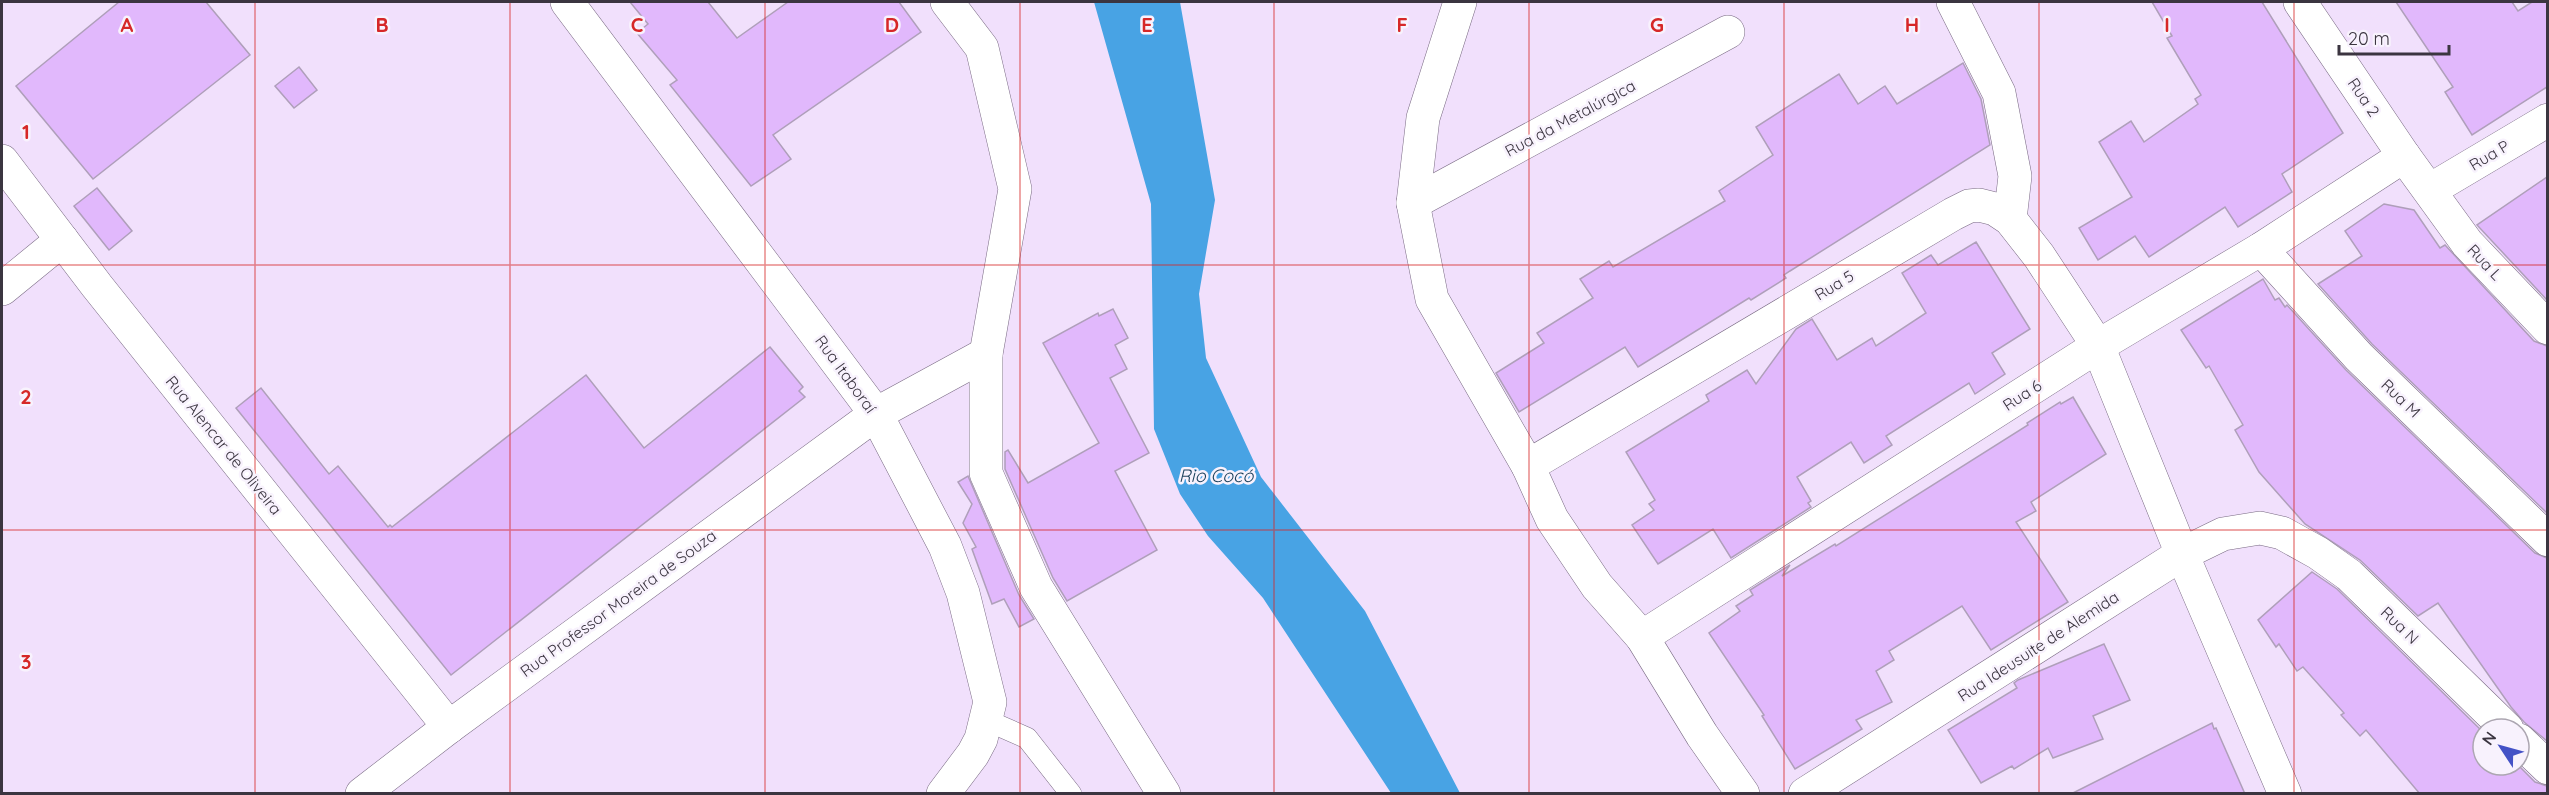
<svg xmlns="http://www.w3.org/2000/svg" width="2549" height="795" font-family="Quicksand,sans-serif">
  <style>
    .water { fill: #48a3e4 }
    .building { fill: #e1b8fc; stroke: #af9fba; stroke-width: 1.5 }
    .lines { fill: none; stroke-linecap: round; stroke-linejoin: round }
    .lane-casing { stroke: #796a83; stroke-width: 22 }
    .street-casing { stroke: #796a83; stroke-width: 34 }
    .lane { stroke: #fff; stroke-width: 21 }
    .street { stroke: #fff; stroke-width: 33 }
    .grid { fill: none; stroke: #d62828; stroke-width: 1.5; stroke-opacity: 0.55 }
    .labels { text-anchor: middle; stroke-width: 5; stroke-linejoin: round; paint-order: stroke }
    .street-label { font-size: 16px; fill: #3b3540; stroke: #f8f2fd }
    .water-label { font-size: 18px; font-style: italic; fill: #183e59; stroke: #f8f2fd }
    .grid-label { font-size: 20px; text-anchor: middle; font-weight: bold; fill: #d62828; stroke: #f8f2fd; stroke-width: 5; stroke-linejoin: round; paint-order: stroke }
  </style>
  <rect width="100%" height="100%" fill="#f1e0fc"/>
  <path class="water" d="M1094 2H1180L1215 200 1199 294 1206 358 1261 477 1365 611 1460 793H1391L1263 598 1208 536 1180 494 1154 429 1151 204Z"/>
  <g class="building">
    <path d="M119 2H206L250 55 93 179 16 86Z"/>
    <path d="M630 2H708L737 38 788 2H899L921 32 773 135 791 159 751 186 670 85 677 80 637 33 648 24Z"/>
    <path d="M2152 2H2262L2343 133 2282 174 2292 192 2238 227 2225 207 2149 257 2135 236 2098 260 2079 228 2132 197 2099 142 2131 121 2144 142 2198 104 2195 99 2201 95 2167 38 2172 36Z"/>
    <path d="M2396 2H2512L2518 11 2532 2H2547V87L2472 135 2445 92 2453 87Z"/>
    <path d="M1963 63 1981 99 1990 145 1790 271 1784 275 1786 278 1751 300 1749 298 1638 367 1625 347 1519 412 1496 373 1544 343 1537 333 1593 298 1580 279 1609 261 1613 267 1725 201 1719 191 1773 155 1756 127 1839 74 1858 104 1885 86 1897 104Z"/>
    <path d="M299 67 317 90 294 108 275 86Z"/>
    <path d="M2547 177V300L2477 225Z"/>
    <path d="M97 188 132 231 109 250 74 206Z"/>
    <path d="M2384 204 2414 210 2440 248 2445 245 2534 341 2547 346V513L2372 344 2318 284 2362 256 2345 231Z"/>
    <path d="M1976 242 2030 329 1992 353 2005 374 1975 394 1969 383 1886 436 1892 445 1864 463 1851 442 1797 477 1811 501 1808 503 1811 507 1731 558 1713 529 1658 564 1632 525 1654 510 1649 504 1655 500 1626 452 1709 401 1706 395 1747 370 1756 384 1796 329 1812 319 1837 360 1872 338 1876 346 1926 313 1902 273 1931 255 1938 265Z"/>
    <path d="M2263 279 2275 300 2279 298 2285 307 2287 305 2346 370 2535 553 2547 558V741L2524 722 2511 707 2438 603 2418 616 2360 560 2305 524 2259 472 2235 430 2243 425 2209 366 2206 368 2181 330Z"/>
    <path d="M1113 309 1128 338 1115 345 1127 369 1110 378 1149 453 1115 471 1157 550 1067 601 1053 578 1005 469V452L1008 450 1028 483 1099 443 1043 343 1098 313 1099 316Z"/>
    <path d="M770 347 803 387 799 391 805 397 451 675 236 408 261 388 329 474 338 466 388 527 390 525 392 527 586 375 644 448Z"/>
    <path d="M2073 397 2106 454 2031 502 2036 511 2016 522 2068 602 1991 650 1962 606 1889 651 1894 660 1876 671 1892 702 1856 720 1862 729 1795 769 1762 716 1764 715 1709 633 1740 611 1736 606 1753 595 1750 590 1790 565 1782 576 1835 544 1836 546 2028 425 2027 423 2060 402 2061 404Z"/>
    <path d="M968 476 1019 595 1034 619 1019 627 1004 599 992 604 972 549 976 547 963 523 972 504 958 482Z"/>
    <path d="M2312 572 2337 589 2483 732V765H2518L2535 782 2547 786V794H2420L2366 730 2360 736 2341 715 2344 713 2303 667 2297 671 2279 644 2276 647 2258 620Z"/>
    <path d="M2104 644 2130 700 2093 716 2103 739 2053 758 2048 748 2014 769 2012 766 1981 783 1948 730 2017 688 2014 683 2018 680Z"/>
    <path d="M2212 723 2214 729 2216 728 2245 794H2071Z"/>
  </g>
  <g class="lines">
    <defs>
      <path id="lane" d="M986 720 1027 738 1071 794"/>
      <g id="street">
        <path d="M567 2 876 414 945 546 963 593 990 702 981 739 973 754 943 794"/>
        <path d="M947 2 982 48 1015 189 986 354V473L1036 587 1164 794"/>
        <path d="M1460 2 1423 118 1413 203 1432 299 1528 466 1552 519 1597 586 1642 637 1702 735 1743 794"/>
        <path d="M1953 2 1999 93 2015 176 2010 219"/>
        <path d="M2300 2 2404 156 2467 243 2548 328"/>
        <path d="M2 161 97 286 449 727"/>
        <path d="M2430 190 2548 120"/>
        <path d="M1413 203 1728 32"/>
        <path d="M2261 249 2359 357 2548 540"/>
        <path d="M2 289 62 240"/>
        <path d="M1528 466 1953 214 1969 206 1979 205 1995 209 2010 219 2039 256 2098 346 2182 554 2285 794"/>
        <path d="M1642 637 2098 346 2261 249 2404 156"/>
        <path d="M2519 740 2548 768"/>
        <path d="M362 794 449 727 876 414 986 354"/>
        <path d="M1805 794 2182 554 2223 534 2260 528 2282 533 2318 553 2349 575 2507 729"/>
      </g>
    </defs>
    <use href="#lane" class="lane-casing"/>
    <use href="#street" class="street-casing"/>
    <use href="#lane" class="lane"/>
    <use href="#street" class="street"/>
  </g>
  <path class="grid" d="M255 2V794M510 2V794M765 2V794M1020 2V794M1274 2V794M1529 2V794M1784 2V794M2039 2V794M2294 2V794M2 265H2548M2 530H2548"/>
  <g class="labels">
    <g class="street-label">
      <text transform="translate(2364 97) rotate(56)" y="6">Rua 2</text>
      <text transform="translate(1570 118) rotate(-28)" y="6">Rua da Metalúrgica</text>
      <text transform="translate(2489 155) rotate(-31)" y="6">Rua P</text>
      <text transform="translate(2485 262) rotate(47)" y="6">Rua L</text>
      <text transform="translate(1834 285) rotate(-31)" y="6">Rua 5</text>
      <text transform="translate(846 374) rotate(54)" y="6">Rua Itaboraí</text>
      <text transform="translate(2022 395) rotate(-33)" y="6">Rua 6</text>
      <text transform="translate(2401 398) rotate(44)" y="6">Rua M</text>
      <text transform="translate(224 445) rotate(51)" y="6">Rua Alencar de Oliveira</text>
      <text transform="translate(618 603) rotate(-36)" y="6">Rua Professor Moreira de Souza</text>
      <text transform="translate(2400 625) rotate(44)" y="6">Rua N</text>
      <text transform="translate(2038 646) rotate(-33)" y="6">Rua Ideusuite de Alemida</text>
    </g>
    <g class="water-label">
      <text x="1216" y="482">Rio Cocó</text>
    </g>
  </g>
  <g class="grid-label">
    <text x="127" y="32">A</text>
    <text x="382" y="32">B</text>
    <text x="637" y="32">C</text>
    <text x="892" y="32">D</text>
    <text x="1147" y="32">E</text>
    <text x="1402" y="32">F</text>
    <text x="1657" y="32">G</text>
    <text x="1912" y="32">H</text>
    <text x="2167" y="32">I</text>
    <text x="26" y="139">1</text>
    <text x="26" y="404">2</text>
    <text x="26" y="669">3</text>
  </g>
  <rect width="2549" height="795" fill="none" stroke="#3b3540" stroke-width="6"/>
  <g transform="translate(2501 747) rotate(306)"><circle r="28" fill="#f8f2fd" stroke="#aca6b1" stroke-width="1.5"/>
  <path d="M0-4.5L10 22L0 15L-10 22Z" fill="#4452c6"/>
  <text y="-9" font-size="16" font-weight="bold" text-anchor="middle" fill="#3b3540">N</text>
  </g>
  <path d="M2339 45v9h110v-9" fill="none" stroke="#3b3540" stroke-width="3"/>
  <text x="2348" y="45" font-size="18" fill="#3b3540" stroke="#f8f2fd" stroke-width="4.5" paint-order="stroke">20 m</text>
</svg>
